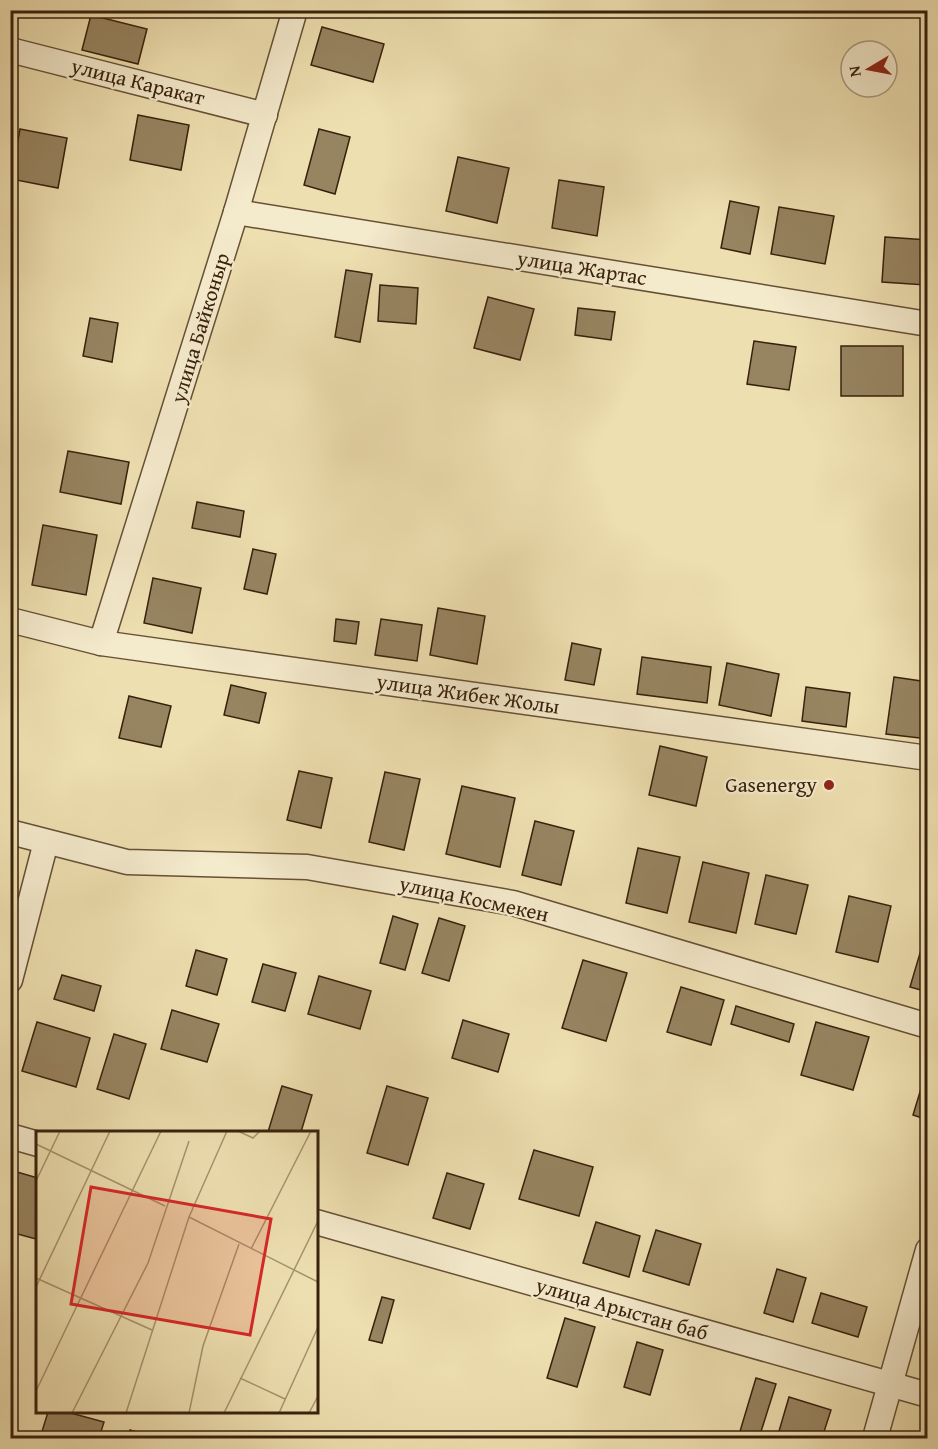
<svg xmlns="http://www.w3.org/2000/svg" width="938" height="1449" font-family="'Gentium Book Plus',serif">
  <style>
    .building { fill: #978461; stroke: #38210c; stroke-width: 1.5 }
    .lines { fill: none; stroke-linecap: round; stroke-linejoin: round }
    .minor-casing { stroke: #665035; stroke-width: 27 }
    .minor { stroke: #f4eacc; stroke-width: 24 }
    .poi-dot { fill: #8f2418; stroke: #f4eacc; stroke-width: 2 }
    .labels { text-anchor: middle; stroke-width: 4.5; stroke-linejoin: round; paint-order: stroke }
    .street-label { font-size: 21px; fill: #38210c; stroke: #f4eacc }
    .poi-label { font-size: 21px; fill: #38210c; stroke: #f4eacc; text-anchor: end }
    .inset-road { fill: none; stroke: #a5936e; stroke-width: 1.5 }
    .view { fill: #d62828; fill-opacity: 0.15; stroke: #d62828; stroke-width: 3 }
    .inset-edge { fill: none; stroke: #38210c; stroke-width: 3 }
  </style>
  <rect width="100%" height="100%" fill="#eedfb0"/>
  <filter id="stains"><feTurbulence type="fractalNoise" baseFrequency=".00333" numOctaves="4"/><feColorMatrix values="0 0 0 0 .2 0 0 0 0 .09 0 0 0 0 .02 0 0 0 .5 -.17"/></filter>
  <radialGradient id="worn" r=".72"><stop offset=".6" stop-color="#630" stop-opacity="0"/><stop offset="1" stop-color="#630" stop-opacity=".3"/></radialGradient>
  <g class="building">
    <path d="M91 15 147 29 138 64 82 50Z"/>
    <path d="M322 27 384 44 373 82 311 65Z"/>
    <path d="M138 115 189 125 181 170 130 160Z"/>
    <path d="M20 129 67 138 58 188 11 179Z"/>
    <path d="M319 129 350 137 335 194 304 185Z"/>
    <path d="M458 157 509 168 497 223 446 211Z"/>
    <path d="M559 180 604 187 597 236 552 228Z"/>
    <path d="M730 201 759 207 750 254 721 248Z"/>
    <path d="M779 207 834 216 825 264 771 254Z"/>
    <path d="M885 237 928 240 926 285 882 282Z"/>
    <path d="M346 270 372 274 360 342 335 337Z"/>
    <path d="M380 285 418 288 416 324 378 321Z"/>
    <path d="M488 297 534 309 520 360 474 348Z"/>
    <path d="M578 308 615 312 611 340 575 335Z"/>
    <path d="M90 318 118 323 112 362 83 356Z"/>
    <path d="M754 341 796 347 789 390 747 384Z"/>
    <rect x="841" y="346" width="62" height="50"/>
    <path d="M68 451 129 462 121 504 60 492Z"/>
    <path d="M197 502 244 511 240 537 192 528Z"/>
    <path d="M43 525 97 535 86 595 32 585Z"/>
    <path d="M253 549 276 554 267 594 244 589Z"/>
    <path d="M153 578 201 588 192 633 144 623Z"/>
    <path d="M438 608 485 616 477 664 430 655Z"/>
    <path d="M336 619 359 622 356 644 334 641Z"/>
    <path d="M381 619 422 625 417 661 375 655Z"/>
    <path d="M572 643 601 649 594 685 565 680Z"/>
    <path d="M642 657 711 667 707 703 637 694Z"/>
    <path d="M727 663 779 674 771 716 719 705Z"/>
    <path d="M894 677 928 682V739L886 734Z"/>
    <path d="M231 685 266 693 259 723 224 715Z"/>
    <path d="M806 687 850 693 846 727 802 721Z"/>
    <path d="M129 696 171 706 161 747 119 738Z"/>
    <path d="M660 746 707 757 696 806 649 795Z"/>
    <path d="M299 771 332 778 321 828 287 820Z"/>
    <path d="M385 772 420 779 404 850 369 842Z"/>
    <path d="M462 786 515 798 500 867 446 854Z"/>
    <path d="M535 821 574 831 561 885 522 875Z"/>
    <path d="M638 848 680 857 667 913 626 903Z"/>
    <path d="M703 862 749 873 736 933 689 922Z"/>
    <path d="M766 875 808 885 796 934 755 924Z"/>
    <path d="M849 896 891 906 878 962 836 952Z"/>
    <path d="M393 916 418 924 405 970 380 963Z"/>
    <path d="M439 918 465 926 449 981 422 973Z"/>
    <path d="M923 943 928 944V992L910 987Z"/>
    <path d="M196 950 227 959 217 995 186 986Z"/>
    <path d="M583 960 627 973 606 1041 562 1028Z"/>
    <path d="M263 964 296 973 285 1011 252 1002Z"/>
    <path d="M62 975 101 986 94 1011 54 999Z"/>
    <path d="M319 976 371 991 360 1029 308 1014Z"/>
    <path d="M681 987 724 1000 711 1045 667 1032Z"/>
    <path d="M736 1006 794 1024 789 1042 731 1024Z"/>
    <path d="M172 1010 219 1024 207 1062 161 1049Z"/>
    <path d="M463 1020 509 1034 498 1072 452 1058Z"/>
    <path d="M37 1022 90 1038 76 1087 22 1071Z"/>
    <path d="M816 1022 869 1037 853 1090 801 1075Z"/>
    <path d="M114 1034 146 1044 129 1099 97 1089Z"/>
    <path d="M927 1069H928V1120L913 1115Z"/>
    <path d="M282 1086 312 1095 301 1132H268Z"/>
    <path d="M387 1086 428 1098 408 1165 367 1153Z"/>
    <path d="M534 1150 593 1167 579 1216 519 1199Z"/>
    <path d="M10 1170 38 1178 36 1239 10 1232Z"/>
    <path d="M447 1173 484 1184 470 1229 433 1218Z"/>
    <path d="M596 1222 640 1236 629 1277 583 1263Z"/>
    <path d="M656 1230 701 1244 689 1285 643 1271Z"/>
    <path d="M777 1269 806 1278 793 1322 764 1313Z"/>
    <path d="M821 1293 867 1307 858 1337 812 1323Z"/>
    <path d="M382 1297 394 1300 382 1343 369 1340Z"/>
    <path d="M565 1318 595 1327 577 1387 547 1378Z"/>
    <path d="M637 1342 663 1350 650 1395 624 1387Z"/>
    <path d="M756 1378 776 1384 759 1438H738Z"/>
    <path d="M789 1397 831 1410 822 1438H777Z"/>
    <path d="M48 1412H67L104 1422 99 1438H40Z"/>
    <path d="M130 1430 158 1438H128Z"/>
  </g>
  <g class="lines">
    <defs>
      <g id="minor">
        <path d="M10 50 265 115"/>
        <path d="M236 212 928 324"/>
        <path d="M10 620 101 643 928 758"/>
        <path d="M101 643 236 212 295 10"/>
        <path d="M10 832 127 862 307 867 513 903 928 1026"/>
        <path d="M10 980 46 842"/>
        <path d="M10 1136 38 1144"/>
        <path d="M316 1222 928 1395"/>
        <path d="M875 1438 928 1250"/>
      </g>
    </defs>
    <use href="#minor" class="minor-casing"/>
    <use href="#minor" class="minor"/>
  </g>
  <circle class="poi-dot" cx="829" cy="785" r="6"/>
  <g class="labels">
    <g class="street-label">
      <text transform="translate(138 82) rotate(14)" y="7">улица Каракат</text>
      <text transform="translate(582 268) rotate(9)" y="7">улица Жартас</text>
      <text transform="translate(200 328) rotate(-73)" y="7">улица Байконыр</text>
      <text transform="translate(468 694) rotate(8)" y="7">улица Жибек Жолы</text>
      <text transform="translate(474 899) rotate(12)" y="7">улица Космекен</text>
      <text transform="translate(622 1309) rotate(16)" y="7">улица Арыстан баб</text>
    </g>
    <g class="poi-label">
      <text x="817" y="792">Gasenergy</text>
    </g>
  </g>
  <g transform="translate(36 1131)">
    <rect width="282" height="282" fill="#eedfb0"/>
    <path class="inset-road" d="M202 0 217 7 224 0M0 13 129 75M0 50 24 0M153 86 282 151M215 118 275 0M0 147 116 199M0 156 74 0M204 247 249 268M0 260 125 0M36 282 112 132 153 10M90 282 153 86 191 0M153 282 167 215 203 113M188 282 282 90M243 282 282 196M273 282 282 265"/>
    <path class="view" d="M55 56 235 88 214 204 35 173Z"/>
    <rect width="282" height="282" class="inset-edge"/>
  </g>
  <rect width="938" height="1449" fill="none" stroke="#eedfb0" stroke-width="36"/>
  <rect x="12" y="12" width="914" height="1425" fill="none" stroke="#38210c" stroke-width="3"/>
  <rect x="18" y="18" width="902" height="1413" fill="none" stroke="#38210c" stroke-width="1.5"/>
  <g transform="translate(869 69) rotate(260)"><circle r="28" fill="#f4eacc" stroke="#a99a7f" stroke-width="1.5"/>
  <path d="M0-4.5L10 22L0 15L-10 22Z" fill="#8f2418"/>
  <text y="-9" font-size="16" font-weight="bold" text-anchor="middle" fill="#38210c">N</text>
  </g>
  <rect width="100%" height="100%" filter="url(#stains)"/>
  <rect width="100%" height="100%" fill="url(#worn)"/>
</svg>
